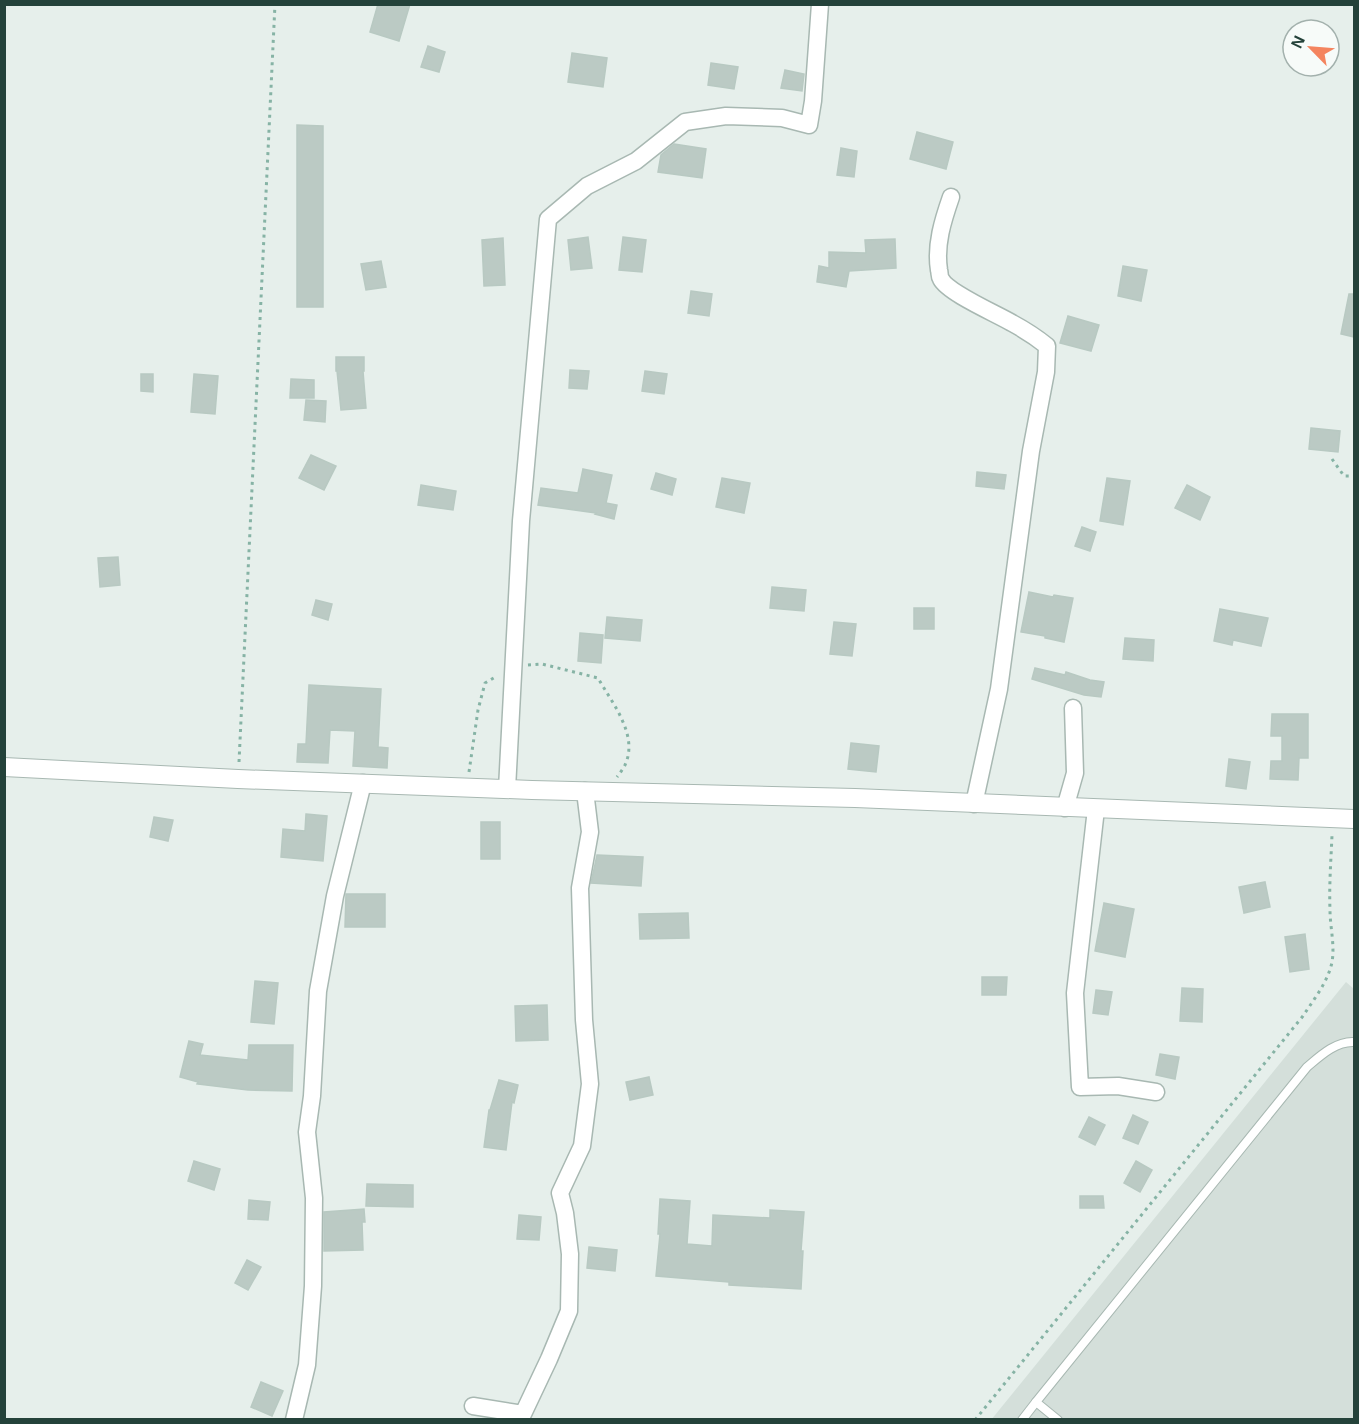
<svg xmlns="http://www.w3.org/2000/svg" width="1359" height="1424" font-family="Arial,sans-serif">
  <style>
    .built { fill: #d4dfda }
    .building { fill: #bbcac4; stroke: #b8c9c2; stroke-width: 1.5 }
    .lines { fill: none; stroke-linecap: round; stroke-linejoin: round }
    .service-casing { stroke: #a8b8b2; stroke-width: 10 }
    .minor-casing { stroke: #a8b8b2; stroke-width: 19 }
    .tertiary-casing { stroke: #a8b8b2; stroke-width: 20 }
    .path { stroke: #86b3a5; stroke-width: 3; stroke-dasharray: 3 4.5; stroke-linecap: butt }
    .service { stroke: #fff; stroke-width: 8 }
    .minor { stroke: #fff; stroke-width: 16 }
    .tertiary { stroke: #fff; stroke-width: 18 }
  </style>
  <rect width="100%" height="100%" fill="#e6efeb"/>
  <path class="built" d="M1346 982 1354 989V1419L991 1420Z"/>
  <g class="building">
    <path d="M378 4H410L399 41 370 32Z"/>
    <path d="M428 46 445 52 439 72 421 67Z"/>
    <path d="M572 53 607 58 603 87 568 82Z"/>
    <path d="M711 63 738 67 734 89 708 85Z"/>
    <path d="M785 70 804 74 802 91 781 88Z"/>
    <path d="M297 125 323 126V307H297Z"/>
    <path d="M917 132 953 142 946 169 910 159Z"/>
    <path d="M674 144 706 149 702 178 658 172 661 155Z"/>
    <path d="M841 148 857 151 854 177 837 175Z"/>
    <path d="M588 237 592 268 571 270 568 240Z"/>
    <path d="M623 237 646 240 642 272 619 270Z"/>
    <path d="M503 238 505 285 484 286 482 240Z"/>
    <path d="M895 239 896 268 849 271 846 287 817 282 819 266 829 268V252L866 253 865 240Z"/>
    <path d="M381 261 386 287 366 290 361 264Z"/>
    <path d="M1123 266 1147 270 1141 301 1118 296Z"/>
    <path d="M691 291 712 294 709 316 688 313Z"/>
    <path d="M1349 294H1354V337L1341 334Z"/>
    <path d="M1068 316 1099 325 1091 351 1060 343Z"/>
    <path d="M336 357H364V371H363L366 408 341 410 337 371H336Z"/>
    <path d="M570 370 589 371 587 389 569 388Z"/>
    <path d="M645 371 667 374 664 394 642 391Z"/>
    <path d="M141 374H153V392L141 391Z"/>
    <path d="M194 374 218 376 215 414 191 412Z"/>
    <path d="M291 379 314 380V398H290Z"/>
    <path d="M306 400 326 401 325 422 304 420Z"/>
    <path d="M1311 428 1340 431 1338 452 1309 449Z"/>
    <path d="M311 455 336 466 324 490 299 478Z"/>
    <path d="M583 469 612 475 606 503 617 505 614 519 595 514 596 513 538 505 541 488 578 493Z"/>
    <path d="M977 472 1006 475 1004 489 976 486Z"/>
    <path d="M656 473 676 479 672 495 651 489Z"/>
    <path d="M722 478 750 483 744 513 716 507Z"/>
    <path d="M1107 478 1130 481 1123 525 1100 521Z"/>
    <path d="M421 485 456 491 453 510 418 505Z"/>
    <path d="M1187 485 1210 497 1200 520 1175 508Z"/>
    <path d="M1082 527 1096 532 1090 551 1075 546Z"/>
    <path d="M118 557 120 585 100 587 98 558Z"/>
    <path d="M772 587 806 590 804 611 770 608Z"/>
    <path d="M1029 592 1053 597 1054 595 1073 598 1064 642 1045 638V636L1021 632Z"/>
    <path d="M316 600 332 604 328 620 312 615Z"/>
    <rect x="914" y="608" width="20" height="21"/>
    <path d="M1220 609 1268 618 1261 646 1233 640 1232 645 1214 641Z"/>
    <path d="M607 617 642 620 640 641 605 638Z"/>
    <path d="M834 622 856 624 852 656 830 654Z"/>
    <path d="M580 633 603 635 601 663 578 661Z"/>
    <path d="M1125 638 1154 640 1153 661 1123 659Z"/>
    <path d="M1035 668 1065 675 1066 672 1090 680 1104 682 1101 697 1084 695 1032 679Z"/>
    <path d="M309 685 381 689 378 747 388 748 387 768 353 766 355 731 330 730 328 763 297 762 298 744H306Z"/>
    <path d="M1272 714H1308V758H1299L1298 780 1270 779 1271 761H1282V736H1271Z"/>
    <path d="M851 743 879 746 876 772 848 769Z"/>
    <path d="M1229 759 1250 762 1246 789 1226 786Z"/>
    <path d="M306 814 327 816 323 861 281 857 283 829 305 831Z"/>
    <path d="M154 817 173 820 168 841 150 837Z"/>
    <rect x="481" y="822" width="19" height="37"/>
    <path d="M597 855 643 857 641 886 591 883Z"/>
    <path d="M1265 882 1270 907 1244 913 1239 887Z"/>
    <path d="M346 894H385V927H345Z"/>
    <path d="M1104 903 1134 909 1125 957 1095 951Z"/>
    <path d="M688 913 689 938 640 939 639 914Z"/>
    <path d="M1305 934 1309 969 1290 972 1285 937Z"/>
    <path d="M982 977H1007L1006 995H982Z"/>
    <path d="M255 981 278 983 274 1024 251 1022Z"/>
    <path d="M1182 988 1203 989 1202 1022 1180 1021Z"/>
    <path d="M1096 990 1112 992 1108 1015 1093 1013Z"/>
    <path d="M547 1005 548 1040 516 1041 515 1006Z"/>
    <path d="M189 1041 203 1044 200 1055 248 1060 249 1045H293L292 1091 248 1090 197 1084 198 1082 180 1077Z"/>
    <path d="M1160 1054 1179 1057 1175 1079 1156 1075Z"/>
    <path d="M649 1077 653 1095 630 1100 626 1082Z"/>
    <path d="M499 1080 518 1085 514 1103 512 1102 506 1150 484 1147 489 1110H490Z"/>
    <path d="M1133 1115 1148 1122 1138 1144 1123 1138Z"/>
    <path d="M1089 1117 1105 1125 1095 1145 1079 1137Z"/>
    <path d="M194 1161 220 1169 214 1190 188 1181Z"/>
    <path d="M1136 1161 1152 1170 1140 1192 1124 1183Z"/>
    <path d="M367 1184 413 1185V1207L366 1206Z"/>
    <path d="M1080 1196H1103L1104 1208H1080Z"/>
    <path d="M660 1199 690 1201 687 1244 712 1246 713 1215 770 1218V1210L804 1212 801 1251H803L801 1289 729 1285V1282L656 1276 660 1234H658Z"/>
    <path d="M249 1200 270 1202 268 1220 248 1219Z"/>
    <path d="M364 1209 365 1222H362L363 1250 324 1251V1212Z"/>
    <path d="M519 1215 541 1217 539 1240 517 1239Z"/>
    <path d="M589 1247 617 1250 615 1271 587 1268Z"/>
    <path d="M247 1260 261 1267 248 1290 235 1283Z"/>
    <path d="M261 1382 283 1391 272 1416 251 1407Z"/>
  </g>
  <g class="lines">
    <defs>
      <g id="service">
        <path d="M1036 1402 1307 1067C1320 1056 1336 1041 1354 1042"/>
        <path d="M1022 1420 1036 1402 1058 1420"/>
      </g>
      <g id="minor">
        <path d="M951 197C943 220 935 245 939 270 940 273 939 276 941 279 948 293 997 314 1012 323 1025 330 1036 337 1047 346L1046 372 1031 451 999 689 974 804"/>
        <path d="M507 789 521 521 548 219 587 186 636 161 685 122 726 116 782 118 809 125 813 101 820 4"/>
        <path d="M1065 808 1075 773 1073 708"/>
        <path d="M1096 809 1075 993 1080 1087 1118 1086 1156 1092"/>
        <path d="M473 1406 523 1414 549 1359 569 1311 570 1254 565 1213 560 1193 582 1146 590 1084 584 1020 580 888 590 832 585 791"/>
        <path d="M294 1420 307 1365 313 1286 314 1198 307 1132 312 1096 318 991 335 896 363 783"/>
      </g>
      <path id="tertiary" d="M4 767 238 779 532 790 855 798 1354 819"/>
    </defs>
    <use href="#service" class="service-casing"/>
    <use href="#minor" class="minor-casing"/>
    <use href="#tertiary" class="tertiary-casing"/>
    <g class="path">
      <path d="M1332 459 1344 476H1354"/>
      <path d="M528 665 542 664 598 678C612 703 639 735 625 765 623 769 620 773 617 777"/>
      <path d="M239 762 275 4"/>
      <path d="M469 772 478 710 485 683 497 676"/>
      <path d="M975 1420 1303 1016C1314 999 1328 982 1332 962 1335 945 1330 927 1330 910 1329 885 1331 860 1332 835"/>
    </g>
    <use href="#service" class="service"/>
    <use href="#minor" class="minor"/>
    <use href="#tertiary" class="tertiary"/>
  </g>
  <rect width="1359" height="1424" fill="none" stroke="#24423a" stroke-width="12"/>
  <g transform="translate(1311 48) rotate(295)"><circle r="28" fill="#f7fbf9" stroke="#a3b1ad" stroke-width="1.5"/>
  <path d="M0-4.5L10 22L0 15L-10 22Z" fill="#f4845f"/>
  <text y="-9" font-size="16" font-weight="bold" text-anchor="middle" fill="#24423a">N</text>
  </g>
</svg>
